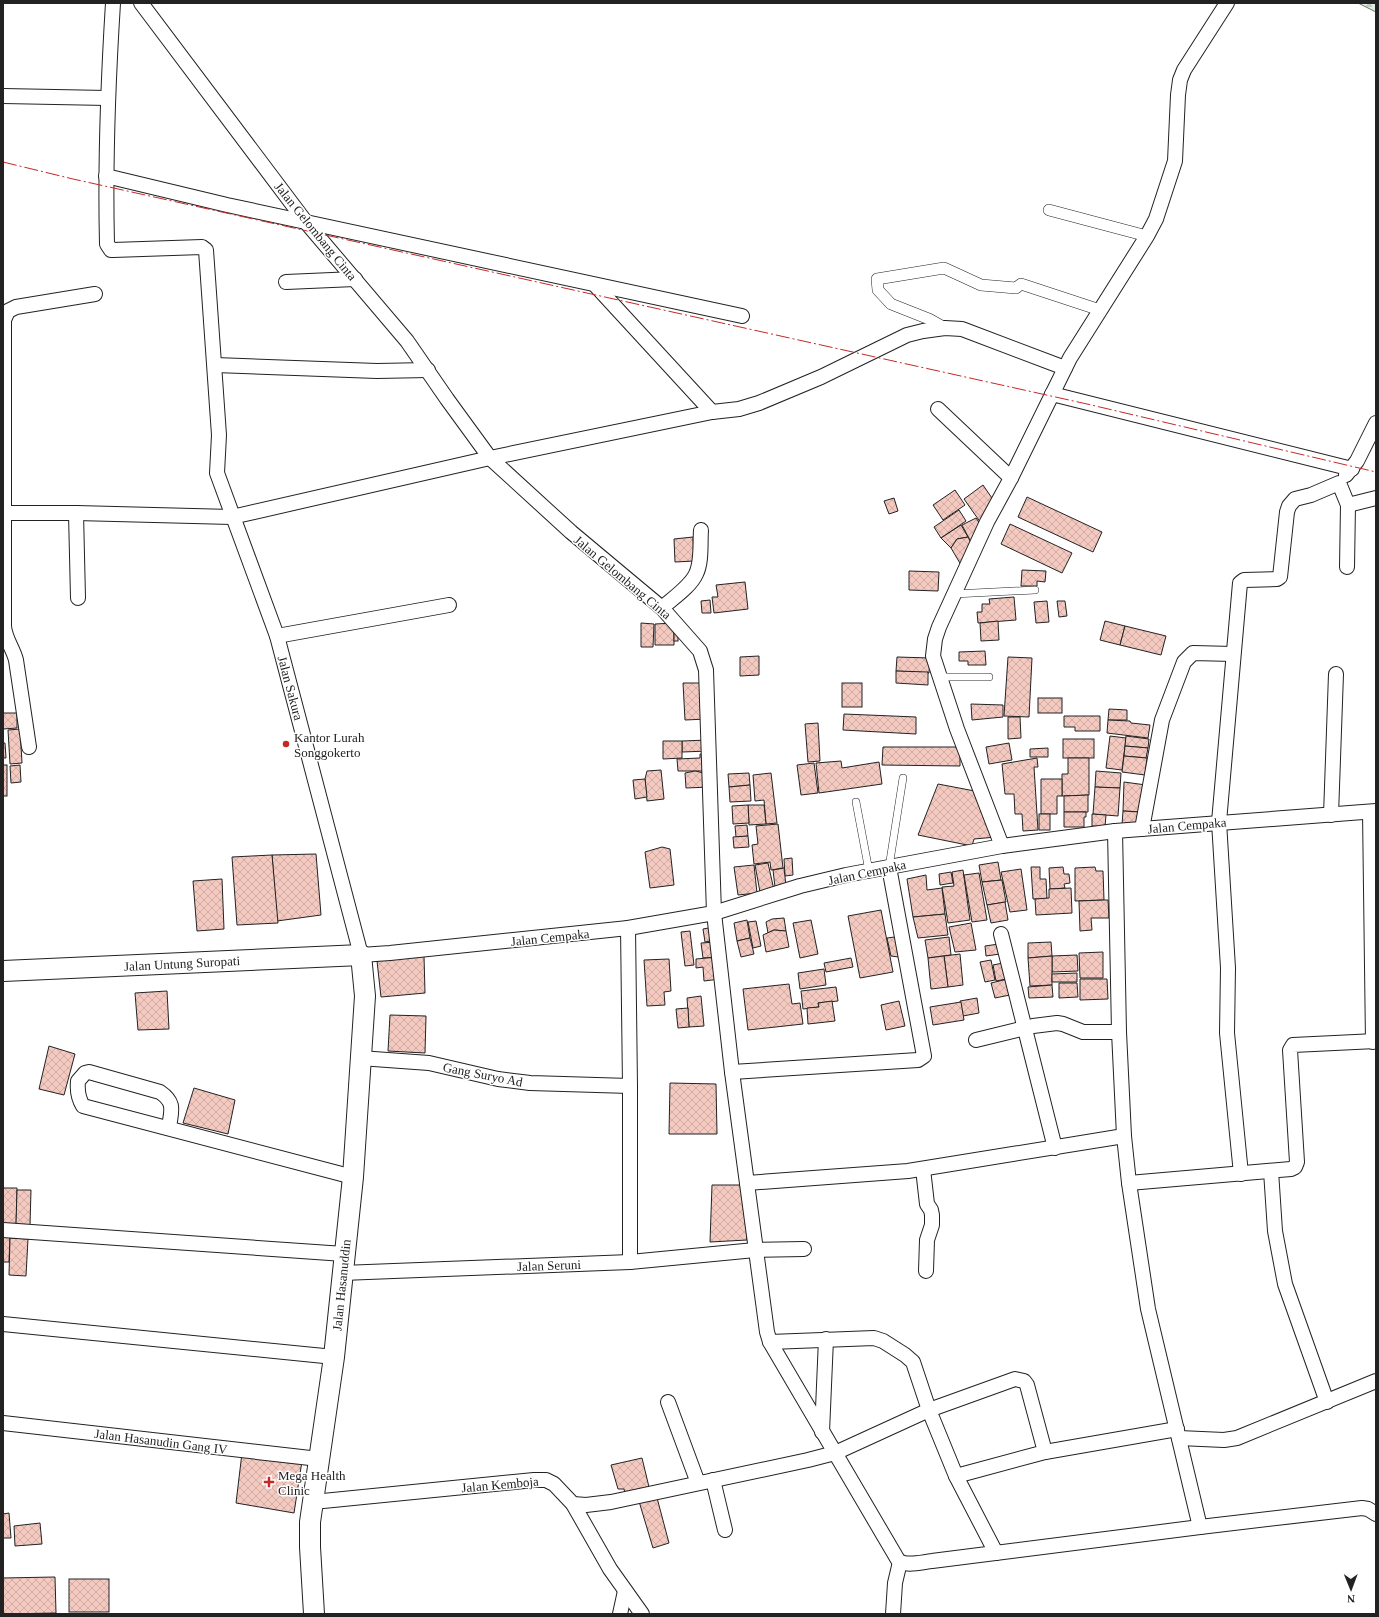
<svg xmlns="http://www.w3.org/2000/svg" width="1379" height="1617" font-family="Georgia,serif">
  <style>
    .forest { fill: url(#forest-firs); stroke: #6f6f6f }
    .building { fill: url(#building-cross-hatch); stroke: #222 }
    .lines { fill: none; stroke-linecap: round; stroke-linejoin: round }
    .service-casing { stroke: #222; stroke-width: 8 }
    .pedestrian-casing { stroke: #222; stroke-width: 12 }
    .minor-casing { stroke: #222; stroke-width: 16 }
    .secondary-casing { stroke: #222; stroke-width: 22 }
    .service { stroke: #fff; stroke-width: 7 }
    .pedestrian { stroke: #fff; stroke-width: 11 }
    .minor { stroke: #fff; stroke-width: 14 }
    .secondary { stroke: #fff; stroke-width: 20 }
    .power { stroke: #c62828; stroke-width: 1; stroke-dasharray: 14 3 2 3; stroke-linecap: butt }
    .poi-dot { fill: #c62828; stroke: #fff; stroke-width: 1.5 }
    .labels { text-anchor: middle; stroke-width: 3; stroke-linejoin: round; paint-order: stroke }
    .street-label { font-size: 13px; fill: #222; stroke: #fff }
    .poi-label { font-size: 13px; fill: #222; stroke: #fff; text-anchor: start }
  </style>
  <defs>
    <pattern id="forest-firs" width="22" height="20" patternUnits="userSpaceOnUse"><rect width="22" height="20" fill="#e0efe3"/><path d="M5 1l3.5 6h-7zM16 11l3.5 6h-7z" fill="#c0cdc2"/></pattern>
    <pattern id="building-cross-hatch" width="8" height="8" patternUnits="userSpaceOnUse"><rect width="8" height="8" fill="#f3c9c0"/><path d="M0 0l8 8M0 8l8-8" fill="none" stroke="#d0aca5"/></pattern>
  </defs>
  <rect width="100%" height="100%" fill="#fff"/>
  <path class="forest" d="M1358 3H1376V12Z"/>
  <g class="building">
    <path d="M983 485 996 504 983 526 964 499Z"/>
    <path d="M955 490 965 505 943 520 933 505Z"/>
    <path d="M1027 497 1102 532 1093 552 1018 517Z"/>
    <path d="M894 498 898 511 889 514 884 501Z"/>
    <path d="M959 510 966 521 941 538 934 527Z"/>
    <path d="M976 518 983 528 974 548 962 525Z"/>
    <path d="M1010 524 1072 553 1062 573 1001 544Z"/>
    <path d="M961 525 968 537 957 539 951 548 941 538Z"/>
    <path d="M693 537 694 561 675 562 674 539Z"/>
    <path d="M968 537 974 549 964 570 951 548 957 539Z"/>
    <path d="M1022 570 1046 571 1045 582 1037 581V586H1021Z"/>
    <path d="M909 571 939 572 938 591 909 590Z"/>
    <path d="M745 582 748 609 714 613 712 597H718L716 585Z"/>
    <path d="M1014 597 1016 620 978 623 977 612H982V604H990L989 599Z"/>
    <path d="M710 600 711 613H702L701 601Z"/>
    <path d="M1047 601 1049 622 1036 623 1034 602Z"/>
    <path d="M1057 601H1065L1067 616 1059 617Z"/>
    <path d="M998 621 999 640 981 641 980 623Z"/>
    <path d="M1105 621 1125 626 1120 645 1100 640Z"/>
    <path d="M641 623 654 624 653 647H641Z"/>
    <path d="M674 623V645H655V624Z"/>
    <path d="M1125 626 1166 636 1161 655 1120 645Z"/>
    <rect x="674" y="631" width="4" height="10"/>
    <path d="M985 651 986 665H968V661H959V652Z"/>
    <path d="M759 656V675L740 676V657Z"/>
    <path d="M897 657 930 658 929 673 896 671Z"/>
    <path d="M1008 657 1032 658 1029 717 1004 716Z"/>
    <path d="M896 671 928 672V685L896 683Z"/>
    <path d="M683 683H706L707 719 685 720Z"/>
    <rect x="842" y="683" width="20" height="24"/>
    <rect x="1038" y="698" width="24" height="15"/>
    <path d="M971 704 1003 705V717L972 720Z"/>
    <path d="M1109 709 1127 710V720H1108Z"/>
    <path d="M3 713H17V728L3 729Z"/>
    <path d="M844 714 916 717V734L843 730Z"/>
    <path d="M1064 716H1100V731H1075V727H1064Z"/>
    <path d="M1008 717H1020L1021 738 1008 739Z"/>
    <path d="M1108 720 1130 721 1131 723 1150 725 1148 738 1107 733Z"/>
    <path d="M818 723 820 761 808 762 805 724Z"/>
    <path d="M20 729 22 763 10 764 8 730Z"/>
    <path d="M1110 736 1126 738 1122 770 1106 768Z"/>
    <path d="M1126 736 1149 739 1148 748 1125 746Z"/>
    <rect x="1063" y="739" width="31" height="19"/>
    <path d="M708 740 709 751 682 752V741Z"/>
    <path d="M663 741H682V758L663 759Z"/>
    <path d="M3 743H5L6 758H3Z"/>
    <path d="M1009 743 1012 760 989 764 986 747Z"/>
    <path d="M1125 746 1148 748 1146 758 1124 756Z"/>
    <path d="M883 747H960V766L882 765Z"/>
    <path d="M1048 748V757H1030V749Z"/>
    <path d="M708 753 709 771H678L677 759 700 758V754Z"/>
    <path d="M1124 756 1147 758 1145 775 1122 772Z"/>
    <path d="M1037 758 1038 767H1034L1038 830 1023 831 1022 814H1015L1014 794H1005L1002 764Z"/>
    <path d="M1068 758H1089V795L1062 796V774H1068Z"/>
    <path d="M841 761 842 768 879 762 882 784 819 793 816 763Z"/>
    <path d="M814 763 818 793 801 795 797 765Z"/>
    <rect x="3" y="765" width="4" height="31"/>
    <path d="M20 765 21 782 11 783 10 766Z"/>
    <path d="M661 770 664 799 647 801 645 779 647 771Z"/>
    <path d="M695 771 709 774 710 787 686 788 685 773Z"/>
    <path d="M1096 771 1121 773 1120 788 1095 787Z"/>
    <path d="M749 773 750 785 729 787 728 774Z"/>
    <path d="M771 773 777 823 766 824 764 800 755 801 753 775Z"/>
    <path d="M645 779 647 797 635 799 633 780Z"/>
    <path d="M1041 779H1062V796H1057V814H1041Z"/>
    <path d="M1124 782 1146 785 1143 812 1123 811Z"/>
    <path d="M938 784 980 792 996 837 974 839 972 846 918 835Z"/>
    <path d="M750 785 751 801 730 802 729 787Z"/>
    <path d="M1095 787 1120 788 1118 816 1093 814Z"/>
    <path d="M1088 795V812H1064V796Z"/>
    <path d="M748 805H764L766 824 749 825Z"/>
    <path d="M748 805 749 823 733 824 732 806Z"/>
    <path d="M1123 811 1140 812V824L1122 825Z"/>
    <path d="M1064 812H1086V817H1084V827H1064Z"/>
    <rect x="1039" y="814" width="11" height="16"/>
    <path d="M1092 814 1106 815 1105 827 1092 826Z"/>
    <path d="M778 824 783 868 771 870 770 862 754 864 752 845 758 844 756 826Z"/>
    <path d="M747 825 748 836 736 837 735 826Z"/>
    <path d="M748 836 749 847 734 848 733 837Z"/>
    <path d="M662 847 670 849 674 885 650 888 645 852Z"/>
    <path d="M316 854 321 915 277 921 272 855Z"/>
    <path d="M272 855 278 923 237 925 232 857Z"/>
    <path d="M792 858 793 875 785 876 784 859Z"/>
    <path d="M998 862 1001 880 982 882 979 865Z"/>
    <path d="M768 863 774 890 760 892 755 865Z"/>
    <path d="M754 865 757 893 738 895 734 867Z"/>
    <path d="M1031 867H1040V879H1046L1047 899H1033Z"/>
    <path d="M1063 867 1064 874H1069L1070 883 1064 884 1065 888 1050 889 1049 868Z"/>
    <path d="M1095 867 1096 871H1103L1104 900 1075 901V868Z"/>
    <path d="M784 868 786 886 775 887 773 870Z"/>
    <path d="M1021 869 1027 910 1010 912 1001 872Z"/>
    <path d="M963 870 970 920 948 923 942 887 954 886 952 872Z"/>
    <path d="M951 872 953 883 940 885 939 874Z"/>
    <path d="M979 873 987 920 972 922 964 875Z"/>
    <path d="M926 875 927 890 942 888 945 914 913 917 907 879Z"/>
    <path d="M222 879 224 929 197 931 193 881Z"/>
    <path d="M1002 880 1006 902 987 905 982 882Z"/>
    <path d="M1071 888 1072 913 1036 915 1035 899 1049 898V889Z"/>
    <path d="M1104 900H1108L1109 918H1091L1092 930 1080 931 1079 901Z"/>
    <path d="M1005 902 1008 920 991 923 987 905Z"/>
    <path d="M881 910 893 972 860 978 848 916Z"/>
    <path d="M945 914 948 935 918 938 913 917Z"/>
    <path d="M784 918 786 931 774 930 768 933 766 922 772 919Z"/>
    <path d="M747 920 750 938 737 941 734 923Z"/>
    <path d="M811 920 818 954 800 958 793 923Z"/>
    <path d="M756 921 761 946 753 948 748 922Z"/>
    <path d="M971 923 976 950 955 952 949 927Z"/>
    <path d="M714 927 716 940 705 942 703 929Z"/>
    <path d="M774 930 786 931 789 947 766 952 763 935Z"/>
    <path d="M690 931 694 965 685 966 681 932Z"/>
    <path d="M902 936 906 958 891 956 887 938Z"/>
    <path d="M949 937 951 955 928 958 925 940Z"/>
    <path d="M750 938 754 954 741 957 737 941Z"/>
    <path d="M716 942 718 957 703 958 701 943Z"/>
    <path d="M1051 942 1052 956 1028 958V943Z"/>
    <path d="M999 944 1000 954 986 956 985 946Z"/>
    <path d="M1103 952V978H1080L1079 953Z"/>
    <path d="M960 954 963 985 948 987 944 956Z"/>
    <path d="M1077 955 1078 971 1052 972V956Z"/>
    <path d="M424 956 425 993 381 997 377 961Z"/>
    <path d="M944 956 948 987 931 989 928 958Z"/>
    <path d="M1052 956V985L1030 986 1028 958Z"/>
    <path d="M718 957 720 979 704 981 703 967 696 968V959Z"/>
    <path d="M851 958 853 967 826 972 824 963Z"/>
    <path d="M669 959 671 991 664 992 665 1005 647 1006 644 960Z"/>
    <path d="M991 960 995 980 985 982 980 962Z"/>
    <path d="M1008 962 1011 978 996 981 993 965Z"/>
    <path d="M824 969 826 985 800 989 798 973Z"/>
    <path d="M1077 973V982H1052V974Z"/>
    <path d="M1012 978 1015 994 995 998 991 983Z"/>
    <path d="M1080 979H1107L1108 999 1080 1000Z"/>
    <path d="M1059 983H1077L1078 997 1059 998Z"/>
    <path d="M789 984 792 1004 800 1003 803 1024 748 1030 743 989Z"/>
    <path d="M1052 985 1053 997 1029 998 1028 987Z"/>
    <path d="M836 987 838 1001 818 1003 819 1007 803 1009 801 991Z"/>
    <path d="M167 991 169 1029 138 1030 135 993Z"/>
    <path d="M701 996 704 1026 689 1027 687 998Z"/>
    <path d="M977 998 979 1013 963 1016 960 1001Z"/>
    <path d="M832 1001 835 1021 808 1024 807 1008 819 1007 818 1003Z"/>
    <path d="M899 1001 905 1026 886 1030 881 1005Z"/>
    <path d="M961 1002 964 1020 933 1025 930 1007Z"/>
    <path d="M688 1008 689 1027 678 1028 676 1009Z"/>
    <path d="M390 1015 426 1016 425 1053 388 1051Z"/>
    <path d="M49 1046 75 1054 64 1095 39 1089Z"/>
    <path d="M670 1083 716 1084 717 1134H669Z"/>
    <path d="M194 1088 235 1100 228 1134 183 1123Z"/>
    <path d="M712 1185H745L747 1240 710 1242Z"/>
    <path d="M3 1188H17L16 1230 3 1229Z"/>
    <path d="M17 1190H31L30 1225 16 1224Z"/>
    <path d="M3 1236H10L9 1262H3Z"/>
    <path d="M10 1238 28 1239 26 1276 9 1275Z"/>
    <path d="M242 1453 302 1461 294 1513 236 1503Z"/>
    <path d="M642 1458 649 1487 625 1493 624 1489H618L611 1465Z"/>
    <path d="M656 1494 669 1543 653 1548 638 1498Z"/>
    <path d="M9 1513 11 1538H3V1514Z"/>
    <path d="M40 1523 42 1544 15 1546 14 1526Z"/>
    <path d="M55 1577 56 1613 3 1614V1578Z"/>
    <rect x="69" y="1579" width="40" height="33"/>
  </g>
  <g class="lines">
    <defs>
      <g id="service">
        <path d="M954 594 1035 590"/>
        <path d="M940 677H989"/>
        <path d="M856 802 869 871"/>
        <path d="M889 867 903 778"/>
      </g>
      <g id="pedestrian">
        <path d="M1049 210 1147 236"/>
        <path d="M945 328 929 319 891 304 878 290 877 279 944 268 981 285 1016 288 1021 284 1100 310"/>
      </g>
      <g id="minor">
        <path d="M113 3C108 83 105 163 107 244L111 250H113L202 247 206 250 219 435 217 473 277 636 361 955 390 953 628 928 714 913 800 886 846 875 1002 846 1115 831 1376 811"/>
        <path d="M141 3 305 221 407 341 447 399 490 458 571 532 662 608 700 651 706 670 714 913 732 1072 767 1332 770 1342 898 1560C905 1567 922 1562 932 1561L1200 1527 1362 1508 1368 1509 1376 1514"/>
        <path d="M3 96 107 98"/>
        <path d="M106 176 227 205 742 316"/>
        <path d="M286 282 355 279"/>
        <path d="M596 286 712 412"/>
        <path d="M215 365 377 371 428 370"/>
        <path d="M1052 394 1352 469"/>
        <path d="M938 409 1011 478"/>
        <path d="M1346 475 1357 461 1376 423"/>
        <path d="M3 513H76L232 517 490 458 712 412 739 409 759 403 821 377 907 335 923 331 945 328 962 329 1065 368"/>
        <path d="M76 513 78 598"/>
        <path d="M1347 567 1348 505"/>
        <path d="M662 608C673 598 690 587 696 574 702 562 700 544 701 530"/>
        <path d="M277 636 449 605"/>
        <path d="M29 747 16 660C13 648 5 639 4 626V320L8 311 16 307 95 294"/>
        <path d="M1370 812 1373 1042"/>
        <path d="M1331 815 1336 674"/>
        <path d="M1142 829 1162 720 1184 662 1193 653 1233 654"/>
        <path d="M1115 831 1119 1032 1124 1136 1129 1183 1148 1309 1200 1527"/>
        <path d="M1002 846 957 729 933 656 935 639 939 627 987 522 1011 478 1070 358 1147 236 1156 219 1175 161 1178 95 1180 80 1184 70 1227 3"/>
        <path d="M628 928 630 1086V1262"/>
        <path d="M1001 934 1055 1148"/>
        <path d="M976 1040 1033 1026 1057 1023 1063 1024 1083 1032H1119"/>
        <path d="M360 1058 429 1063 498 1079 530 1083 630 1086"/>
        <path d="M732 1072 918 1060 924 1056 889 867"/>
        <path d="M169 1128C171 1111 176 1103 160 1092L89 1072 85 1073 78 1081C77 1091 78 1098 83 1106L353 1177"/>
        <path d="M923 1169 927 1204 931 1210 932 1215V1225L927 1240 926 1271"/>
        <path d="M1271 1171 1275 1231 1285 1284 1327 1402"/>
        <path d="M1241 1174 1227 1033 1228 968 1219 822 1240 583 1244 580 1277 579 1280 577 1287 512 1289 506 1295 499 1311 495 1339 483 1348 505 1376 498"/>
        <path d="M747 1183 908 1171 1124 1136"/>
        <path d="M1129 1183 1291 1169 1295 1167 1297 1162 1290 1050 1293 1045 1376 1041"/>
        <path d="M3 1230 344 1254"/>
        <path d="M342 1273 630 1262 755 1250 804 1249"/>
        <path d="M3 1324 334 1357"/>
        <path d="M668 1402 698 1483"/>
        <path d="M3 1423 319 1459"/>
        <path d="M822 1432 826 1339"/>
        <path d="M1179 1438 1224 1440 1237 1438 1376 1381"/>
        <path d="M1045 1452 1177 1429"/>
        <path d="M956 1476 996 1553"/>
        <path d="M713 1480 725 1530"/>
        <path d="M313 1502 534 1480H546L554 1484 573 1504 610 1569 642 1614"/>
        <path d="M573 1504 586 1505 611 1502 808 1460 835 1453 929 1410 1015 1379 1024 1381 1027 1385 1045 1452 956 1476 929 1410 913 1362 905 1355 883 1341 874 1338 770 1342"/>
        <path d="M620 1614 625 1591"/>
        <path d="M893 1614 895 1583 900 1562"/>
      </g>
      <path id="secondary" d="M3 971 361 955 365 996 353 1177 334 1357 310 1522V1547L314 1614"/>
    </defs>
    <use href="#service" class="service-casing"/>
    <use href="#pedestrian" class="pedestrian-casing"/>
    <use href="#minor" class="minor-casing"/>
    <use href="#secondary" class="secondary-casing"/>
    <use href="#service" class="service"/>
    <use href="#pedestrian" class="pedestrian"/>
    <use href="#minor" class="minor"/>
    <use href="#secondary" class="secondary"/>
    <path class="power" d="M3 162 73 179 1087 404 1376 472"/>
  </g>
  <g class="poi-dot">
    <circle cx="286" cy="744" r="4"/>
    <path d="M267 1476h4v4h4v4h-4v4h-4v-4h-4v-4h4z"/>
  </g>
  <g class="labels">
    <g class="street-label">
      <text transform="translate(316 231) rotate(51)" y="5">Jalan Gelombang Cinta</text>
      <text transform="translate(623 577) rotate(40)" y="5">Jalan Gelombang Cinta</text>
      <text transform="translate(291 688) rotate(75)" y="5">Jalan Sakura</text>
      <text transform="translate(1187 825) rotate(-5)" y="5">Jalan Cempaka</text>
      <text transform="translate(867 872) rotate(-12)" y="5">Jalan Cempaka</text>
      <text transform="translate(550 937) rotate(-6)" y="5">Jalan Cempaka</text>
      <text transform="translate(182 963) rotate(-3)" y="5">Jalan Untung Suropati</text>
      <text transform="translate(483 1074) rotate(11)" y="5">Gang Suryo Ad</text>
      <text transform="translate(549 1265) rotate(-2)" y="5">Jalan Seruni</text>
      <text transform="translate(341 1285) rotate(-84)" y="5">Jalan Hasanuddin</text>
      <text transform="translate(161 1441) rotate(7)" y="5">Jalan Hasanudin Gang IV</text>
      <text transform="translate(500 1484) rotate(-5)" y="5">Jalan Kemboja</text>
    </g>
    <g class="poi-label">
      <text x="294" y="742">Kantor Lurah<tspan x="294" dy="15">Songgokerto</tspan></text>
      <text x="278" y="1480">Mega Health<tspan x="278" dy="15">Clinic</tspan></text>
    </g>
  </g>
  <rect width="1379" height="1617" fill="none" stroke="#222222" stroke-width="8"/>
  <g transform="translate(1351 1589) rotate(179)" stroke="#ffffff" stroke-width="3" paint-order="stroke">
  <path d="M0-3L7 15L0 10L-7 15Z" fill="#222222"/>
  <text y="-6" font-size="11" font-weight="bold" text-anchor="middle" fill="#222222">N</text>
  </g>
</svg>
